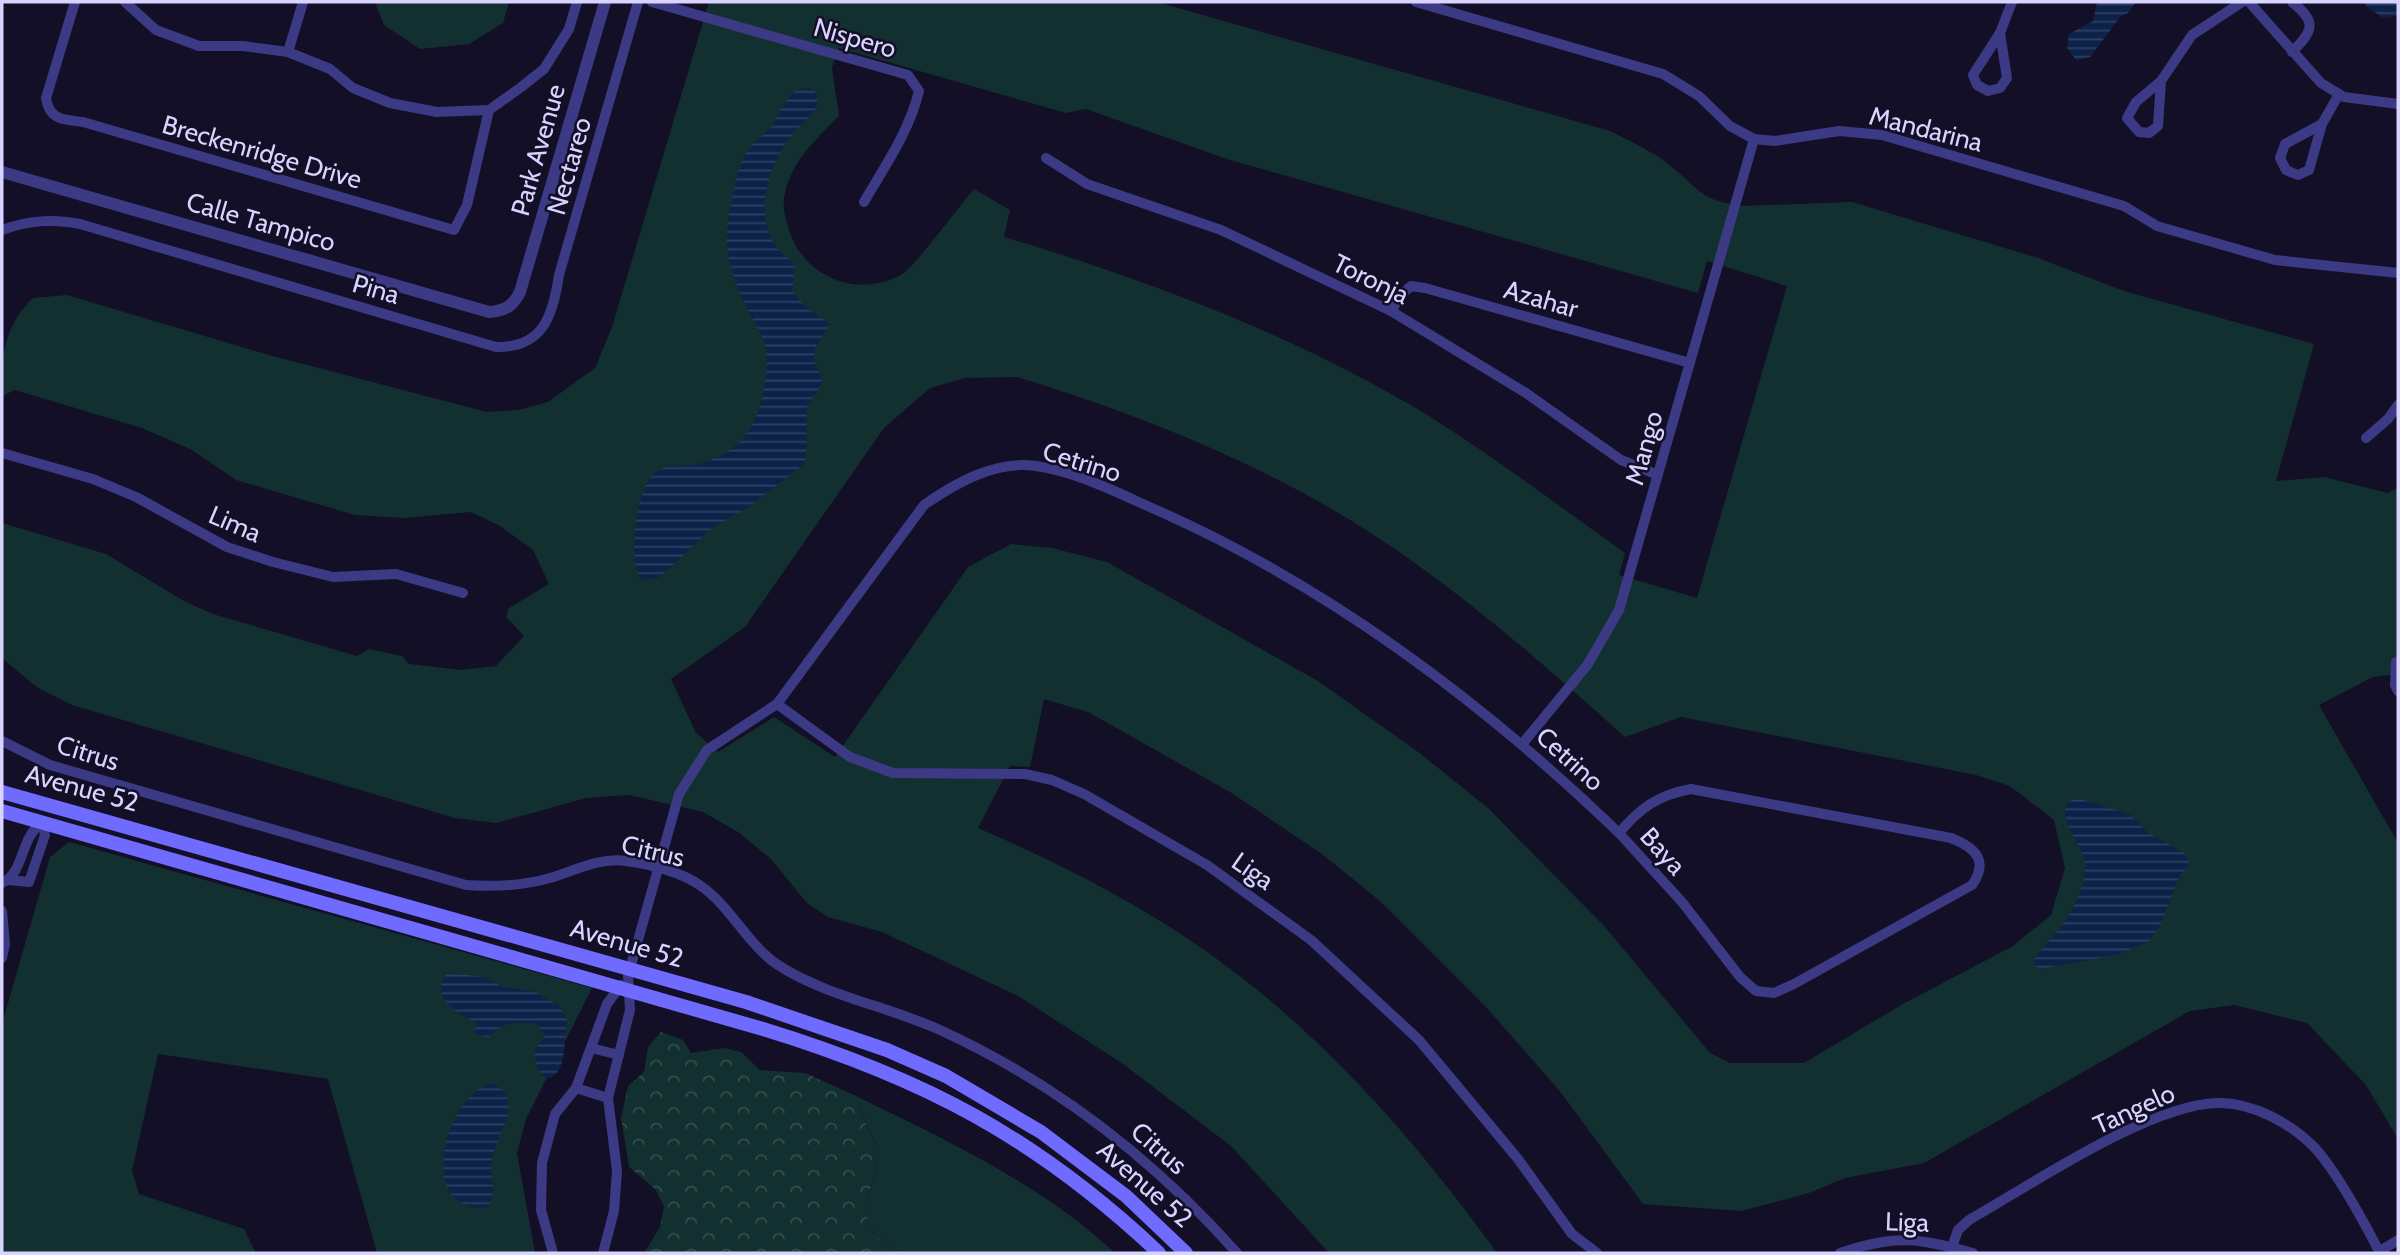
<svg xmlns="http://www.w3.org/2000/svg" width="2400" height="1255" font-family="Cabin,sans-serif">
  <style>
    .grass { fill: #12302f; fill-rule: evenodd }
    .park { fill: url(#park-crowns) }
    .water { fill: url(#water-rules) }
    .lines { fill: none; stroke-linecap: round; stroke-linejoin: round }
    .minor { stroke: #3d3a85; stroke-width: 10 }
    .tertiary { stroke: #3d3a85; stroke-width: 12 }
    .secondary { stroke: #6f6bff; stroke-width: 14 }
    .labels { text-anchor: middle; stroke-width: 5; stroke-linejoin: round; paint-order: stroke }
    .street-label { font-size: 26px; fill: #d9d4ff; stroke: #130f26 }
  </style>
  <defs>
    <pattern id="park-crowns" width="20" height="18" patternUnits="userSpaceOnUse" patternTransform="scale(1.75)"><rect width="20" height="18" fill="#12302f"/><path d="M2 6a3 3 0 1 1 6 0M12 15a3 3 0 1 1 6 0" fill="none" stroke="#344d4e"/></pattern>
    <pattern id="water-rules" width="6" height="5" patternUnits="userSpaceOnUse" patternTransform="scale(1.75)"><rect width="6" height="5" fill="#0c2248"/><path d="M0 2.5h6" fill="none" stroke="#2f4163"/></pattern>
  </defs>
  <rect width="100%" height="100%" fill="#130f26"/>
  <g class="grass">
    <path d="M375 2H509L503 23 469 44 420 49 384 25Z"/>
    <path d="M709 2H1157L1610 131C1631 142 1655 152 1672 167 1701 191 1701 200 1742 206L1852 202 2038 258 2124 291 2314 344 2276 481 2324 477 2388 493 2398 488V674L2373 677 2319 705 2398 843V1139L2366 1085 2307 1023 2234 1005 2190 1011 1924 1163 1845 1178 1809 1193 1741 1211 1643 1204 1559 1090 1485 1006 1380 901 1322 854 1230 792 1088 712 1044 699 1030 767 1010 766 978 828C1068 867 1155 911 1233 971 1336 1049 1422 1149 1497 1253H1329L1231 1146 1123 1064 1020 997 882 932 828 917 807 903 770 858 738 832 703 812 629 795 586 798 496 823 455 818 72 705 38 688 2 658V523L106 554 184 601 213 614 357 656 369 649 402 656 409 664 461 670 496 666 524 636 506 617 509 608 549 584 533 550 500 526 471 512 403 518 355 515 236 480 192 450 142 428 15 390 4 395 2 401C2 359 1 329 33 298L67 295 269 355 487 412 519 410 548 402 595 368 612 327ZM839 48 1066 113 1086 109 1227 159 1698 293 1707 261 1787 286 1697 598 1619 575 1625 553C1560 507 1496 458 1429 416 1297 336 1151 281 1004 237L1010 210 974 189C961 204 912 270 901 275 857 298 804 278 789 230 785 217 782 207 785 193 791 162 818 137 839 116L832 68ZM1017 377C1130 411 1245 457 1347 518 1447 579 1538 659 1625 737L1681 717 1976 775 2010 786 2054 820 2065 868 2051 915 2013 946 1901 1005 1804 1063H1730L1710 1053 1605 927 1488 808 1421 754 1318 681 1107 562 1052 548 1011 544 968 567 835 757 774 717 718 752 696 733 671 679 745 627 884 428 930 388 965 378Z"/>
    <path d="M69 842 592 988 526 1119 517 1153 535 1253H377L328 1079 158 1054 132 1171 139 1194 244 1229 256 1253H2V1024L50 857Z"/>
    <path d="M856 1096C946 1140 1041 1184 1115 1253H900C892 1247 880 1241 874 1233 855 1209 879 1178 878 1153 877 1140 859 1115 856 1096Z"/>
  </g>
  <path class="park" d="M661 1032 683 1040 691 1053 724 1048 741 1052 760 1070 805 1073 856 1096C859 1115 877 1142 878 1152 879 1178 855 1209 874 1233 880 1241 892 1247 900 1253H644L660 1227 664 1206 655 1189 629 1167 621 1118 628 1086 644 1072 648 1047Z"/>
  <g class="water">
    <path d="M2097 2H2136L2128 13 2121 16 2090 57 2076 60 2067 48 2069 34 2093 21Z"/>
    <path d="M2365 2H2398V16L2383 18 2366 6Z"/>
    <path d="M810 88 817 94V107C811 116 803 123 795 131 770 160 752 212 776 247 781 254 789 258 795 265L792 291 806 307 830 324 815 348 814 360 822 379 818 391 807 405 806 457 803 465 743 511 713 527 660 577 641 580C627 561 636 484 657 471 669 463 685 468 698 464 751 451 763 413 767 364 768 339 756 327 746 306 737 287 727 261 727 240 726 223 737 167 746 153 753 142 764 136 772 126 782 112 787 86 810 88Z"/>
    <path d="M2078 798 2131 815 2148 833 2186 854 2190 864 2179 877 2159 928 2149 941 2117 955 2041 969 2034 966 2033 960C2055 933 2084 905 2085 867 2085 844 2056 823 2068 802Z"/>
    <path d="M448 973 483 977 503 987 534 991 559 1006 567 1020C564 1036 568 1075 547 1079L538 1070 534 1051 545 1036 538 1025C520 1021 500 1021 489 1038L474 1034 477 1023C460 1015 426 997 448 973Z"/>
    <path d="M491 1083C528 1099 496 1134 492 1159 488 1177 499 1189 488 1206 479 1210 471 1208 462 1203 421 1182 454 1092 491 1083Z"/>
  </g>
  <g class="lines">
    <g class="minor">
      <path d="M75 2 46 98C49 120 64 120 83 122L454 230 467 205 489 110"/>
      <path d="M125 2 156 30 199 46H243L288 52 330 69 353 88 390 103 437 112 489 110 520 88 544 69 569 29 577 2"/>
      <path d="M652 2 908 75 919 91C909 132 885 166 864 202"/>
      <path d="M1416 2 1663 74 1699 96 1730 126 1754 139 1775 141 1839 131 1882 135 2124 206 2157 226 2275 260 2398 273"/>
      <path d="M2249 2 2321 83 2344 97 2398 104"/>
      <path d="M2000 33 2007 78 2000 88 1988 91 1977 85 1973 75 2000 33 2012 2"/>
      <path d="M288 52 303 2"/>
      <path d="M2292 52C2314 30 2317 22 2292 2"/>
      <path d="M2161 81 2158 126 2149 133 2139 132 2127 118 2136 102 2161 81 2192 35 2242 2"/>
      <path d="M2322 124 2285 144 2280 158 2286 170 2298 175 2309 170 2322 124 2339 94"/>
      <path d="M1046 158 1087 184 1221 230 1391 311 1526 393 1621 460 1658 475"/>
      <path d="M2 230C29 220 52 219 80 224L496 347C543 348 553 316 559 275L638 2"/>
      <path d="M1391 311 1401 295 1411 286 1425 288 1690 363"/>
      <path d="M2366 438 2388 419 2398 405"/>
      <path d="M2 453 93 479 136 497 227 547 273 562 333 577 396 574 463 593"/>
      <path d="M2396 662 2395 685 2398 691"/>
      <path d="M777 704 850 757 893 773 1025 774 1052 780 1084 794 1207 865 1311 940 1419 1040 1518 1159 1572 1234 1597 1253"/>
      <path d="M2 741 50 765 466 885C494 887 522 886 550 878 574 871 600 857 626 861 649 864 682 872 701 886 731 907 747 944 778 965 826 996 887 1006 940 1030 1054 1082 1154 1160 1237 1253"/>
      <path d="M1523 743 1588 664 1619 610 1754 139"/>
      <path d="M1691 789 1951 838C1976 848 1989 861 1972 885L1794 984 1774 993 1756 991 1740 977 1682 902 1619 833C1640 808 1658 795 1691 789Z"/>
      <path d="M2 883C25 872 19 840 42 822L45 835 29 882 9 880"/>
      <path d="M2 911 5 944 2 958"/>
      <path d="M591 1048 619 1055"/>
      <path d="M576 1088 608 1098"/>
      <path d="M1952 1247 1958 1230 1969 1220C2031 1185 2148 1105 2217 1103 2253 1102 2292 1124 2316 1149 2337 1173 2365 1224 2380 1253"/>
      <path d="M2380 1251 2398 1240"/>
      <path d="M553 1253 541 1210 542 1163 555 1114 576 1088 607 1004 621 985"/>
      <path d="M603 1253 614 1211 617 1171 608 1098 630 1010 628 976 679 794 707 750 777 704 924 505C956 483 995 460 1036 466 1079 472 1122 495 1161 512 1333 589 1483 702 1619 833"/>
      <path d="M1840 1253C1896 1234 1917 1238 1973 1253"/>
    </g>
    <path class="tertiary" d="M2 172 489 312C505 311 513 306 520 292L605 2"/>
    <g class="secondary">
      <path d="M2 792 746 1002 887 1050 946 1076 1041 1132 1126 1196 1186 1253"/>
      <path d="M2 811 763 1029C923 1078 1036 1137 1159 1253"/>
    </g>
  </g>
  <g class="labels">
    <g class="street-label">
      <text transform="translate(855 38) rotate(16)" y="9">Nispero</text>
      <text transform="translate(1926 129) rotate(14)" y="9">Mandarina</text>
      <text transform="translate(538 150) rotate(-74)" y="9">Park Avenue</text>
      <text transform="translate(262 152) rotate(16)" y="9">Breckenridge Drive</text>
      <text transform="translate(569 166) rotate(-74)" y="9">Nectareo</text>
      <text transform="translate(261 222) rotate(16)" y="9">Calle Tampico</text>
      <text transform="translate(1371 279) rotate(26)" y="9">Toronja</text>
      <text transform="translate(376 289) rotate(16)" y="9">Pina</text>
      <text transform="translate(1541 299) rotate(16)" y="9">Azahar</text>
      <text transform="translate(1644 448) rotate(-74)" y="9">Mango</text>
      <text transform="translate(1082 462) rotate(17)" y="9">Cetrino</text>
      <text transform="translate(235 524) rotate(23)" y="9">Lima</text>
      <text transform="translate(88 753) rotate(17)" y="9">Citrus</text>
      <text transform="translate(1570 759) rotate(42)" y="9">Cetrino</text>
      <text transform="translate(82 788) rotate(15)" y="9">Avenue 52</text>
      <text transform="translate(653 851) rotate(13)" y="9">Citrus</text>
      <text transform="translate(1663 851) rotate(48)" y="9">Baya</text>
      <text transform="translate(1253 871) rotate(35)" y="9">Liga</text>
      <text transform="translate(627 943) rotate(16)" y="9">Avenue 52</text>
      <text transform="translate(2134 1109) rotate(-24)" y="9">Tangelo</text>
      <text transform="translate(1159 1148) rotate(41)" y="9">Citrus</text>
      <text transform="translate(1145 1184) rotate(41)" y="9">Avenue 52</text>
      <text transform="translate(1907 1222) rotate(2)" y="9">Liga</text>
    </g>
  </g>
  <rect width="2400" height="1255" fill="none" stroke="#d9d4ff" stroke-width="7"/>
</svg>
